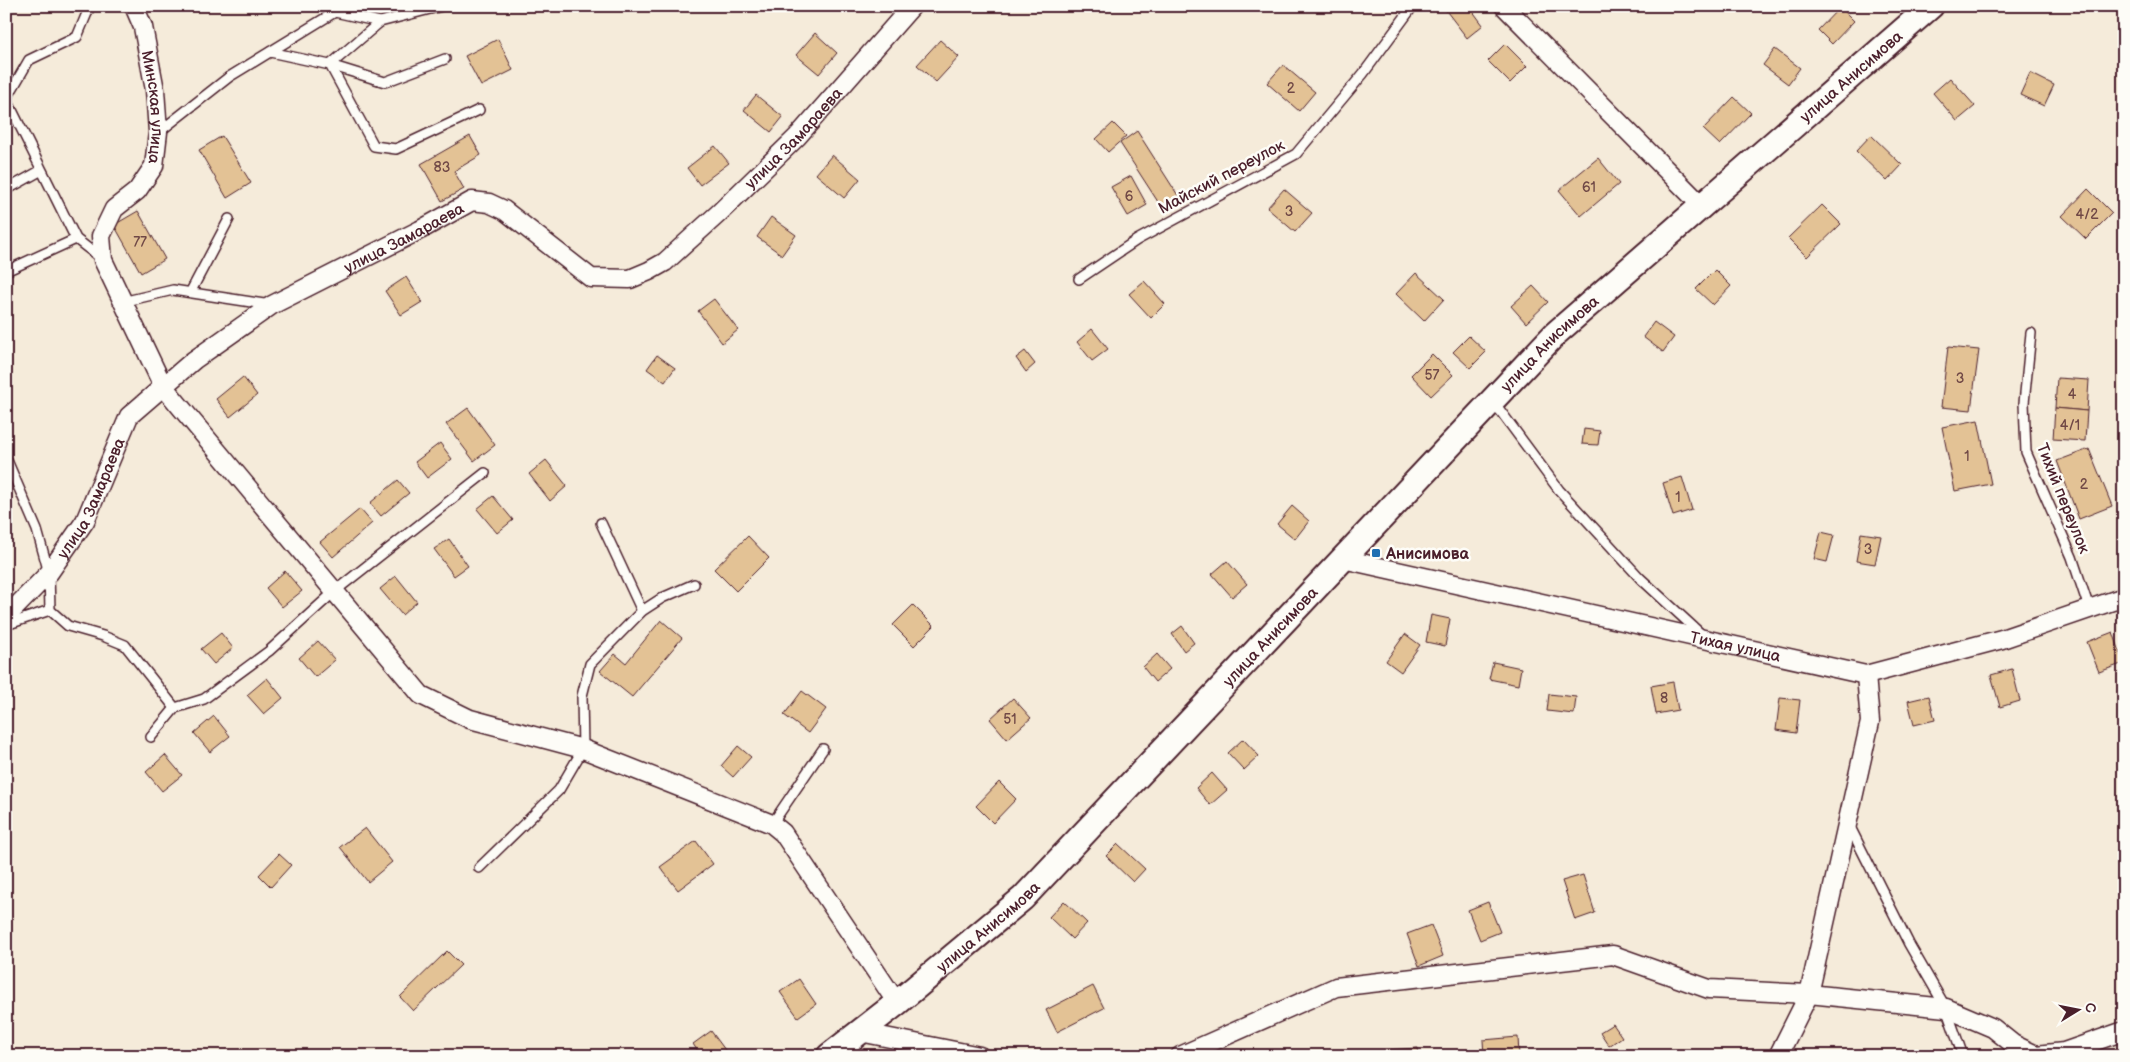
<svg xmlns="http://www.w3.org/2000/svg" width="2130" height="1062" font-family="'Balsamiq Sans',sans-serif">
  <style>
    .building { fill: #e3c295; stroke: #4a1f2b }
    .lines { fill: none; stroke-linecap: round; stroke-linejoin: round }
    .lane-casing { stroke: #4a1f2b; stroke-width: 12 }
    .street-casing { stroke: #4a1f2b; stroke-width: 21 }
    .secondary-casing { stroke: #4a1f2b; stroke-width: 28 }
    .lane { stroke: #fdfcf7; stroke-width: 9 }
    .street { stroke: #fdfcf7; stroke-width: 18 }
    .secondary { stroke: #fdfcf7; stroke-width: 24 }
    .poi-dot { fill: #1f6fb2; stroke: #fdfcf7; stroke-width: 2 }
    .labels { text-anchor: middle; stroke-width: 5; stroke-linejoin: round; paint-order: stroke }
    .number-label { font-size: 14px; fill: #704846 }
    .street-label { font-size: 16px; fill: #4a1f2b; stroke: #fdfcf7 }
    .poi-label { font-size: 16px; font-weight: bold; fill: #4a1f2b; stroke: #fdfcf7; text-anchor: start }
  </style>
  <rect width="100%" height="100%" fill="#f5ebda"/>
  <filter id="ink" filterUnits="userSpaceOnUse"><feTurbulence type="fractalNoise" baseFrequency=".02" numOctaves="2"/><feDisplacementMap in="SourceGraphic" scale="10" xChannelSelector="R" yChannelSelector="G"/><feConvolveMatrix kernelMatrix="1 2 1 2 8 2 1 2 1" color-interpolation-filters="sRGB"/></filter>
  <g filter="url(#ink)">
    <g class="building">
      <path d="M1446 6H1469L1483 25 1467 38 1444 8Z"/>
      <path d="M1840 7 1854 21 1832 44 1818 30Z"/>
      <path d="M815 33 837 53 819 74 796 55Z"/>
      <path d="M498 39 513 70 481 86 465 56Z"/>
      <path d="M940 40 959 57 936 82 917 65Z"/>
      <path d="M1505 44 1527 66 1510 83 1488 61Z"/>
      <path d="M1775 49 1800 68 1788 84 1763 65Z"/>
      <path d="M1283 65 1315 92 1299 111 1267 83Z"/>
      <path d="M2030 73 2054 85 2044 106 2020 95Z"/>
      <path d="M1950 78 1975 106 1957 121 1933 93Z"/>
      <path d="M756 95 783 117 771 132 744 110Z"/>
      <path d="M1734 97 1751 113 1720 145 1703 129Z"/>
      <path d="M1113 123 1126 136 1108 152 1096 139Z"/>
      <path d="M1137 131 1179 197 1162 208 1120 143Z"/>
      <path d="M1871 135 1902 165 1887 181 1856 151Z"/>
      <path d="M222 136 251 183 227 198 199 150Z"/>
      <path d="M470 136 481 155 454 171 464 189 442 201 421 164Z"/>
      <path d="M715 146 729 163 700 185 687 168Z"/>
      <path d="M832 155 860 179 844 198 816 174Z"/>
      <path d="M1598 158 1619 184 1581 216 1559 190Z"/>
      <path d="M1131 176 1147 205 1128 216 1111 187Z"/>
      <path d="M1284 189 1312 213 1295 232 1267 208Z"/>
      <path d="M2088 189 2112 213 2086 239 2062 216Z"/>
      <path d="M1822 205 1841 224 1807 257 1788 238Z"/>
      <path d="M138 211 165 259 141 273 114 225Z"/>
      <path d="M771 217 796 235 782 255 757 237Z"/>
      <path d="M1715 270 1731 286 1713 305 1696 289Z"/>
      <path d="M1416 273 1444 299 1424 321 1396 294Z"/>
      <path d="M406 277 422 302 401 315 385 291Z"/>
      <path d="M1144 281 1165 304 1151 318 1129 294Z"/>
      <path d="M1533 286 1548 302 1526 323 1511 306Z"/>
      <path d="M714 299 738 330 722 343 698 311Z"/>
      <path d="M1654 322 1674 337 1663 352 1643 337Z"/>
      <path d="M1092 329 1108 349 1092 361 1077 342Z"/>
      <path d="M1469 336 1486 352 1470 368 1453 352Z"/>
      <path d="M1948 347 1979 350 1971 410 1941 407Z"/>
      <path d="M1025 351 1035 364 1026 372 1016 358Z"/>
      <path d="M1432 354 1453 375 1431 396 1411 375Z"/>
      <path d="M657 355 675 368 665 382 647 369Z"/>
      <path d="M243 377 257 395 230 417 216 399Z"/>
      <path d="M2057 378 2089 380 2087 411 2055 408Z"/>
      <path d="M468 408 495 445 474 461 446 424Z"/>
      <path d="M2055 408 2087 411 2085 441 2053 439Z"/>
      <path d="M1978 420 1991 484 1955 491 1942 427Z"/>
      <path d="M1584 429 1600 431 1598 445 1582 444Z"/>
      <path d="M440 443 452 459 427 478 415 462Z"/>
      <path d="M2089 449 2112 506 2079 519 2057 461Z"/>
      <path d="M546 460 567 486 550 501 529 474Z"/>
      <path d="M1682 477 1692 510 1673 516 1663 483Z"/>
      <path d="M398 480 409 493 381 516 370 503Z"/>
      <path d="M493 496 513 520 497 533 477 509Z"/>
      <path d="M1292 506 1309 521 1295 539 1277 524Z"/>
      <path d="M360 509 372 523 333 557 320 542Z"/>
      <path d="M1821 532 1834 535 1827 562 1814 559Z"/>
      <path d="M1861 533 1881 536 1875 564 1856 561Z"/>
      <path d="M748 536 769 558 736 591 714 569Z"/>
      <path d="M449 539 468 566 454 576 434 549Z"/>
      <path d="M1227 561 1247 584 1232 597 1212 574Z"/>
      <path d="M285 571 302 591 282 607 266 588Z"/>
      <path d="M396 576 417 602 402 615 380 589Z"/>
      <path d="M913 605 934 626 914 646 893 625Z"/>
      <path d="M1431 615 1450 619 1445 646 1426 642Z"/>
      <path d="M661 620 682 638 632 697 600 671 615 654 626 663Z"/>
      <path d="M1182 626 1194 643 1184 651 1172 634Z"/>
      <path d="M2113 632 2124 663 2099 672 2087 642Z"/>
      <path d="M221 633 233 648 214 664 201 649Z"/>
      <path d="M1405 634 1420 645 1401 672 1386 661Z"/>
      <path d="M318 641 335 660 315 677 299 658Z"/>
      <path d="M1157 654 1170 669 1155 682 1143 667Z"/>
      <path d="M1493 662 1521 668 1518 685 1489 679Z"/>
      <path d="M2012 669 2020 701 2000 707 1991 675Z"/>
      <path d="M267 678 283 698 264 714 247 695Z"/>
      <path d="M1673 682 1678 710 1656 714 1651 686Z"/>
      <path d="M802 691 826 709 808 733 784 715Z"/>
      <path d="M1549 694 1576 697 1574 714 1547 711Z"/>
      <path d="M1929 696 1935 720 1914 725 1908 701Z"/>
      <path d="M1013 698 1031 718 1007 739 990 719Z"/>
      <path d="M1780 698 1800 700 1796 733 1776 730Z"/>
      <path d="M214 716 230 736 210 752 194 733Z"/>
      <path d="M1243 739 1259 756 1244 770 1228 753Z"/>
      <path d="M738 746 751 757 733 777 721 766Z"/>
      <path d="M165 755 182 775 162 791 146 772Z"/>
      <path d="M1212 773 1227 790 1210 805 1196 788Z"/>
      <path d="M999 782 1016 799 993 823 976 806Z"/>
      <path d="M365 828 392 862 368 882 340 847Z"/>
      <path d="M696 841 713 864 678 890 660 867Z"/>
      <path d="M1118 844 1145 869 1133 882 1106 856Z"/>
      <path d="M279 854 291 865 271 887 259 875Z"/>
      <path d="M1583 875 1595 913 1575 920 1562 881Z"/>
      <path d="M1064 901 1087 923 1072 939 1049 917Z"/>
      <path d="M1488 902 1500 932 1480 940 1468 910Z"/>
      <path d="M1431 925 1443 956 1419 966 1407 934Z"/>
      <path d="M447 951 461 965 413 1011 400 997Z"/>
      <path d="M799 979 816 1004 798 1017 780 992Z"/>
      <path d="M1093 986 1104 1008 1057 1032 1046 1010Z"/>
      <path d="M1613 1024 1622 1037 1609 1046 1600 1032Z"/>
      <path d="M711 1031 728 1054 725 1056H701L693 1044Z"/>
      <path d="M1518 1037 1519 1056H1484L1483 1040Z"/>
      <path d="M1418 1048 1419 1056H1385V1050Z"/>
    </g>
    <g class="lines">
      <defs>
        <g id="lane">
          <path d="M270 52 330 65 374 146 396 149 479 110"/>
          <path d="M330 65 385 82 445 59"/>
          <path d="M330 65 380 22"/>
          <path d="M6 98 76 239 103 260"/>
          <path d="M7 98 29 60 77 37 90 6"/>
          <path d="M159 132 229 77 335 12 380 22 442 6"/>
          <path d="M6 190 40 171"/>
          <path d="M6 271 76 239"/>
          <path d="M1079 279 1137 240 1296 154 1363 74 1413 6"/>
          <path d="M191 291 229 219"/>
          <path d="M122 302 173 290 271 305"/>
          <path d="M2031 333 2024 403 2026 452 2072 557 2090 611"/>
          <path d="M1493 401 1559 490 1640 578 1702 635"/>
          <path d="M6 458 37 530 49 573 50 610 68 626 103 636 125 645 175 708"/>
          <path d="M601 523 642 611"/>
          <path d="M6 625 50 610"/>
          <path d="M151 737 175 708 204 699 269 651 335 591 485 473"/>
          <path d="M772 824 823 749"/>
          <path d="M1849 825 1909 944 1946 1008 1963 1056"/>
          <path d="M479 868 559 790 583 749 582 696 590 664 642 611 662 598 694 584"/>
        </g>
        <g id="street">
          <path id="s1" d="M134 6 143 27 155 90 158 132 154 166 137 191 114 209 101 236 103 260 163 386 421 695 470 719 583 749 772 824 783 833 897 1003"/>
          <path d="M1504 6 1702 206"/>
          <path id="s2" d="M1343 559 1866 675 2002 639 2124 597"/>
          <path id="s3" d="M6 617 49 573 85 521 129 416 194 360 272 305 420 230 472 201 489 203 504 210 591 278 630 279 649 271 665 262 719 213 797 137 912 6"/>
          <path d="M860 1032 980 1056"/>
          <path d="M1180 1056 1336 987 1613 955 1709 989 1809 994 1946 1008 1993 1028 2013 1044 2036 1055 2064 1052 2124 1031"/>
          <path d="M1778 1056 1809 994 1870 722 1866 675"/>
        </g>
        <g id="secondary">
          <path id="s4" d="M829 1056 897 1003 1023 898 1555 334 1931 6"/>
        </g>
      </defs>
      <use href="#lane" class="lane-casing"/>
      <use href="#street" class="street-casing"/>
      <use href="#secondary" class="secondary-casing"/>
      <use href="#lane" class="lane"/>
      <use href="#street" class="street"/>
      <use href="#secondary" class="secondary"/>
    </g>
  </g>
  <rect class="poi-dot" x="1371" y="548" width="10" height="10" rx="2.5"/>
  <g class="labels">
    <g class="number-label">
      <text x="1291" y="93">2</text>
      <text x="442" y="172">83</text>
      <text x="1589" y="192">61</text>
      <text x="1129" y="201">6</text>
      <text x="1289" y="216">3</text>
      <text x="2087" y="219">4/2</text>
      <text x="140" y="247">77</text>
      <text x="1432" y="380">57</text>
      <text x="1960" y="383">3</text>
      <text x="2072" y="399">4</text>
      <text x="2070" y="430">4/1</text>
      <text x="1967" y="461">1</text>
      <text x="2084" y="489">2</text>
      <text x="1678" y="502">1</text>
      <text x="1868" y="554">3</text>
      <text x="1664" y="703">8</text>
      <text x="1010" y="724">51</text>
    </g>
    <g class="street-label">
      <text dy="6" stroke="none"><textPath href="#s4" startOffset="1418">улица Анисимова</textPath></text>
      <text dy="6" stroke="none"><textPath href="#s1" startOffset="104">Минская улица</textPath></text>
      <text dy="6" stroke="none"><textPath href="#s3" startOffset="1046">улица Замараева</textPath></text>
      <text transform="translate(1221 176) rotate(-28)" y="6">Майский переулок</text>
      <text dy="6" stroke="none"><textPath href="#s3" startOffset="568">улица Замараева</textPath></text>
      <text dy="6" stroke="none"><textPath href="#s4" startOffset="1015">улица Анисимова</textPath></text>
      <text dy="6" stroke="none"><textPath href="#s3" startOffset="148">улица Замараева</textPath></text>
      <text transform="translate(2064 498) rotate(68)" y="6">Тихий переулок</text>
      <text dy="6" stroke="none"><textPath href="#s4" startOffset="610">улица Анисимова</textPath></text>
      <text dy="6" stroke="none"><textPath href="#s2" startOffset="402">Тихая улица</textPath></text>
      <text dy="6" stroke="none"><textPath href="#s4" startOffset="205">улица Анисимова</textPath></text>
    </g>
    <g class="poi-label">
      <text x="1386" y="559">Анисимова</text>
    </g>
  </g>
  <rect width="2130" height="1062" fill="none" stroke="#fdfcf7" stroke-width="25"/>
  <rect x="12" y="12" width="2105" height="1037" fill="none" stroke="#4a1f2b" stroke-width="2" filter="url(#ink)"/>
  <g transform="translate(2078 1010) rotate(80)" stroke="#fdfcf7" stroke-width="4" paint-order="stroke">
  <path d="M0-4L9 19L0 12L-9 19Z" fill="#4a1f2b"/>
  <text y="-8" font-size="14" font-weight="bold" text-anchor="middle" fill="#4a1f2b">С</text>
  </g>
</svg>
